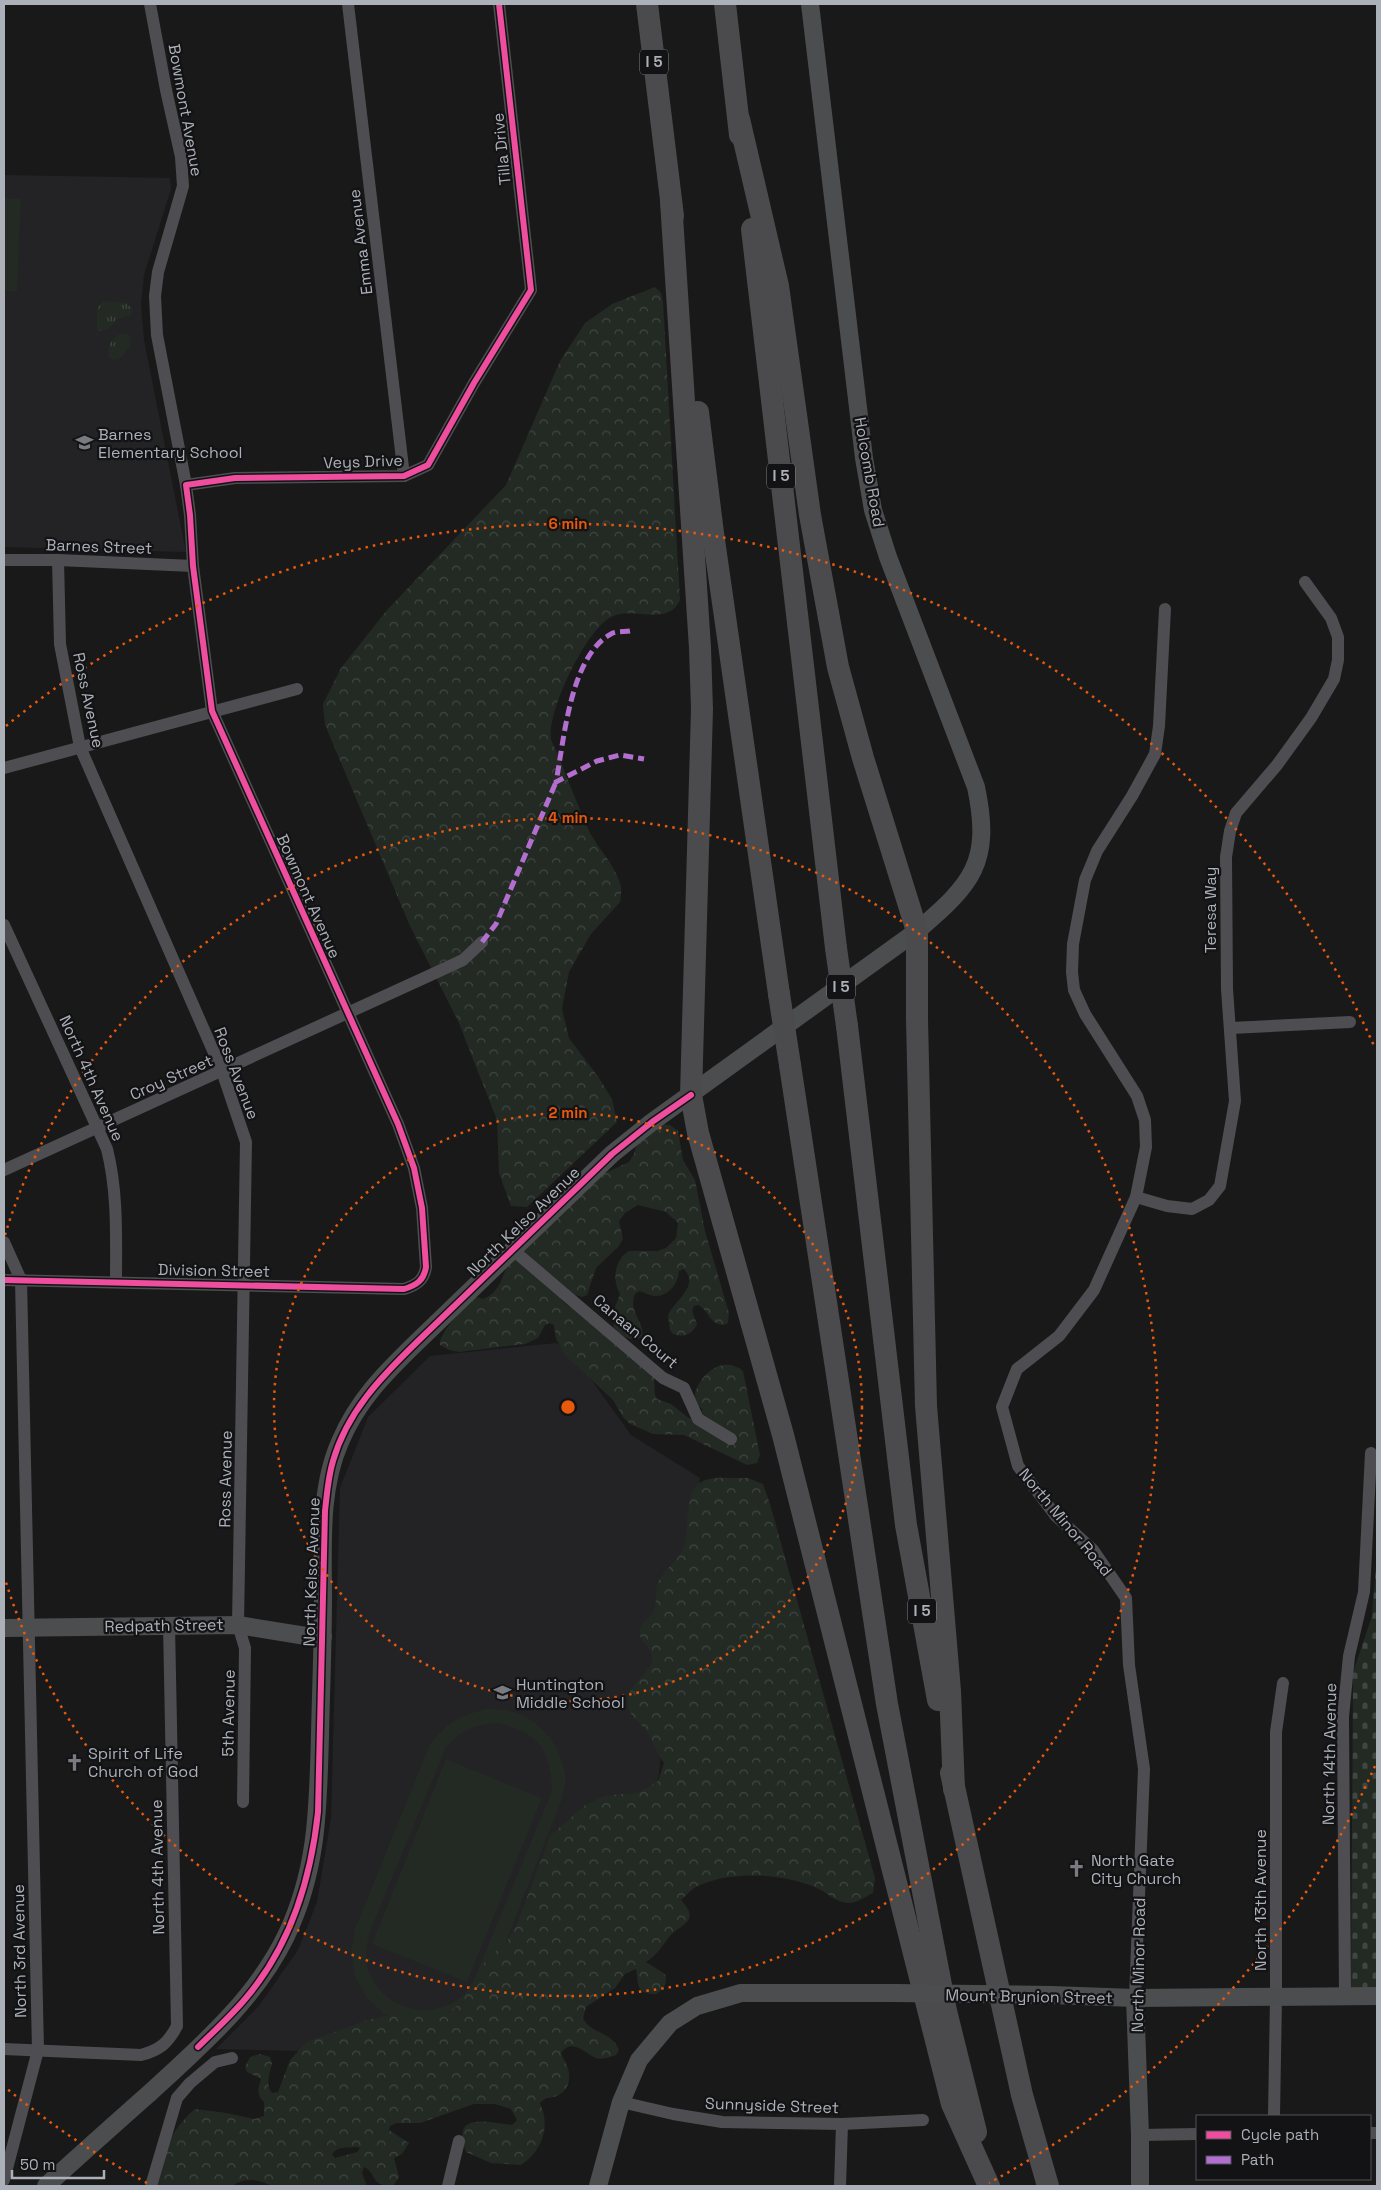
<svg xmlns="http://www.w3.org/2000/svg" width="1381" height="2190" font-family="'Space Grotesk',sans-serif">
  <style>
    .built { fill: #232325 }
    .grass { fill: #232923; fill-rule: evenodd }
    .forest { fill: url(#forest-crowns); fill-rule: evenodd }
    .cemetery { fill: url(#cemetery-stones) }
    .park { fill: url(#park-tufts) }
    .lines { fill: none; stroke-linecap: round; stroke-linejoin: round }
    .street { stroke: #4e4e52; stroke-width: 12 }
    .secondary { stroke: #4c4d4f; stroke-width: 18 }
    .highway { stroke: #4b4b4e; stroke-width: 22 }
    .secondary-bridge { stroke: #4c4d4f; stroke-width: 18 }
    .highway-bridge { stroke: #4b4b4e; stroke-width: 22 }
    .quiet { stroke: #b36fd0; stroke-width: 5; stroke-dasharray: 10 5; stroke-linecap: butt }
    .cycleway-casing { stroke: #131315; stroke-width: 9 }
    .cycleway { stroke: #ef4d9e; stroke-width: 6 }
    .ring { fill: none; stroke: #e8590c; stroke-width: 2.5; stroke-dasharray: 2.5 5 }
    .labels { text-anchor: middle; stroke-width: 4.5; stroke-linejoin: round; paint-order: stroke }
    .shield { fill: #131315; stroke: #7e8187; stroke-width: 1 }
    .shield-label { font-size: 15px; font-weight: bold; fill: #acb0b8 }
    .street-label { font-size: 16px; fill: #acb0b8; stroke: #131315 }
    .poi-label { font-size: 16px; fill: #acb0b8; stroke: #131315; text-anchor: start }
    .centre { fill: #e8590c; stroke: #131315; stroke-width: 2.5 }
    .ring-label { font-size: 15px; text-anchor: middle; font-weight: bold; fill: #e8590c; stroke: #131315; stroke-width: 4.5; stroke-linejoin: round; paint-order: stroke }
  </style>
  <defs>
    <pattern id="forest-crowns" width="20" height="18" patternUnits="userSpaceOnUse" patternTransform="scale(1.25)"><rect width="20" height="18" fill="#232923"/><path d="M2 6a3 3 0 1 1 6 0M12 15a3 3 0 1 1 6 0" fill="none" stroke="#404641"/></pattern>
    <pattern id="cemetery-stones" width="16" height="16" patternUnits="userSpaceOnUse" patternTransform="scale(1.25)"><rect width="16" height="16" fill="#232923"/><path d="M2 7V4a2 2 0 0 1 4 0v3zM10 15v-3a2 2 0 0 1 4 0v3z" fill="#404641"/></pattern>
    <pattern id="park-tufts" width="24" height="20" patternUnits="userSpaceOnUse" patternTransform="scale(1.25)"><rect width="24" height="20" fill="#232923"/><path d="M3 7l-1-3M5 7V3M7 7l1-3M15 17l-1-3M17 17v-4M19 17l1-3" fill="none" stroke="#404641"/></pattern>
  </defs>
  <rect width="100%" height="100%" fill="#191919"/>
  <g class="built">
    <path d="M4 175 170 178 171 189 144 275 141 305 144 340 186 552 4 547Z"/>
    <path d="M556 1343 570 1350 631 1435 700 1478 679 1604 658 1781 603 1818 498 1999 346 2052 216 2049 258 2007 298 1950 317 1902 331 1818 340 1488 368 1417 430 1356Z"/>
  </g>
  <g class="grass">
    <path d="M4 198 21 199 17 291H4Z"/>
    <path d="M486 1709C494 1709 502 1709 510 1711 539 1718 561 1744 565 1774 566 1781 564 1790 563 1797L488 1987 474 2006 406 2023 384 2014 366 1997 355 1976 351 1952 355 1929 430 1744C448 1722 459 1716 486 1709ZM497 1723C537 1731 551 1750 552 1791L473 1982C469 1987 466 1993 461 1997 430 2022 383 2008 369 1972 364 1959 367 1946 369 1934L446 1747C463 1730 473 1725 497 1723Z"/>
    <path d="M446 1759 542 1798 467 1982 372 1944Z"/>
  </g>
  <g class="forest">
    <path d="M655 287 661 293 663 301 680 600C667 628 633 605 611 617 586 630 547 711 551 739 552 743 554 747 556 750 567 777 577 804 589 831 598 848 614 864 620 883 622 888 621 896 620 902L591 934 569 972 562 1009 569 1038 599 1078 612 1099 617 1122 527 1207 511 1206 499 1173 497 1120 458 1021 410 926 325 725 323 704 341 668 387 610 506 485 560 361 585 323 612 304Z"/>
    <path d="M661 1124 670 1125 678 1131 683 1160 695 1180 705 1231 729 1313 728 1323 724 1325C709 1325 709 1310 698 1305L694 1306 692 1311 697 1324C692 1335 683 1338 673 1334L670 1330 668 1315C674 1301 700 1286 684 1269L679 1271C678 1285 666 1300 650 1295 646 1294 644 1292 639 1291L635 1294C627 1313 648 1325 641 1338 629 1342 622 1336 614 1328L613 1312 620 1294C612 1280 614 1260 629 1251H657L666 1248 676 1238 678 1223 666 1212 638 1205 625 1213 619 1221 623 1239 618 1247 596 1268 587 1295 582 1297 572 1294 561 1299 567 1305 592 1318 654 1376 655 1395 657 1399 671 1404 690 1419H703L702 1409 694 1401C695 1378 721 1353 743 1371L760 1455 757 1463 747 1465 684 1435 653 1434 630 1424 623 1417 613 1400 565 1355 556 1339 554 1325 550 1323 545 1325 538 1338 525 1344 459 1352 449 1350 440 1345C438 1333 466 1306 474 1296L483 1299C498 1294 503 1277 508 1263L603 1174 629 1162 634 1154 637 1144Z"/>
    <path d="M748 1478 763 1484 770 1504 875 1878 873 1893C865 1897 857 1903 848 1903 835 1902 828 1893 817 1888 784 1873 728 1870 696 1887 690 1890 686 1896 681 1900 701 1922 682 1923 670 1936 662 1946 657 1955 646 1962L665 1974C668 1984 664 1989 656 1994 635 1994 639 1984 636 1969L625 1974 615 1988 586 2007 583 2018C591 2035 611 2030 619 2050L616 2055C610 2057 602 2060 596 2058 585 2054 573 2037 561 2053 563 2058 566 2063 568 2068 573 2085 563 2098 546 2098L540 2103C551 2127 542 2151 521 2165L491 2163 466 2152C450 2111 488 2122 512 2125L517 2120 511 2109 495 2104H474L420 2123H397L390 2126 389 2130 409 2143 402 2154 394 2158 399 2177 393 2186C369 2186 378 2174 364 2167L362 2173 367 2186H272C259 2179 244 2177 232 2186H153C164 2154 168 2132 195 2109L227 2113 254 2119 264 2116V2102C256 2095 258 2089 261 2079L247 2072 245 2067 250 2057 260 2054 270 2057 272 2063C270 2073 265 2084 272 2093L278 2092 290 2060 307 2042 367 2020 399 2013 423 2017 449 2012 462 2002 487 1958 506 1943 517 1924 550 1836 584 1806 604 1796 640 1792 658 1781 664 1763C656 1752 651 1735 643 1727 637 1719 627 1714 628 1702 628 1682 649 1676 652 1660 654 1647 637 1642 640 1630 641 1621 649 1619 653 1612 658 1603 654 1591 658 1582 665 1569 677 1562 683 1549 690 1532 684 1499 696 1486 706 1474 733 1479 748 1478ZM356 2147 360 2148 357 2152 335 2158 332 2154C337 2146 347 2148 356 2147Z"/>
  </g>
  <path class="cemetery" d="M1377 1551V1988H1351L1353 1672 1372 1616Z"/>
  <g class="park">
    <path d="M103 301 126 303 133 309 131 315 118 319 108 329 101 331 97 330V309Z"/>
    <path d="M120 334H128L131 339V346L119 359 113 360 108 356C107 346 111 339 120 334Z"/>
  </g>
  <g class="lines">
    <g class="street">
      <path d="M150 4 166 90 181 157 183 186 158 272 155 296 157 335 186 485"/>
      <path d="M348 4 404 476"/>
      <path d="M4 560H58L193 566"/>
      <path d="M58 560 60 644 80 747 222 1071 246 1142 238 1625 245 1648 243 1802"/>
      <path d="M4 768 297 689"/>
      <path d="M4 925 107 1149C118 1193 116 1237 116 1282"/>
      <path d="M1231 1028 1350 1022"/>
      <path d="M4 1170 435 973 463 960 482 942"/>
      <path d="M1136 1197 1167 1206 1192 1209 1209 1200 1220 1186 1235 1101 1227 989 1226 857 1230 831 1236 813 1277 765 1311 718 1334 679 1338 660V637L1331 618 1305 582"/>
      <path d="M4 1242 21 1280 38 2050 4 2180"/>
      <path d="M513 1250 663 1378 684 1388 698 1419 731 1439"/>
      <path d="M4 1280 404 1289C417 1285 424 1280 426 1267L422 1208 414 1168 398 1124 212 711 193 566 190 515 186 485 235 478 404 476 428 465 474 383 531 290 499 4"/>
      <path d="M1345 1997 1343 1717 1349 1656 1364 1592 1371 1453"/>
      <path d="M1135 1998 1144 1769 1129 1665 1126 1598 1093 1550 1056 1516 1018 1466 1002 1407 1017 1369 1059 1336 1094 1290 1136 1197 1146 1147 1145 1120 1137 1096 1085 1014 1074 990 1072 972 1073 944 1085 880 1097 851 1132 796 1155 754 1159 726 1165 609"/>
      <path d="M4 2049 141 2055C160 2050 168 2043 177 2026L169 1625"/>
      <path d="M621 2102 673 2114 722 2122 842 2124 923 2120"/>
      <path d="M1274 2116 1276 1997V1732L1283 1683"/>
      <path d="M1370 2133H1377"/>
      <path d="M1140 2135 1197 2134"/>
      <path d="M151 2186 177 2098 190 2083 215 2062 232 2058"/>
      <path d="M448 2186 459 2141"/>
      <path d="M840 2186 842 2124"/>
    </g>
    <g class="secondary">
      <path d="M4 1628 238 1625 306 1636 323 1637"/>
      <path d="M1051 1995 1135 1998 1377 1996"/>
      <path d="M1135 1998 1140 2135V2186"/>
      <path d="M46 2186C81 2154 116 2123 152 2091 202 2045 256 1998 286 1936 318 1869 318 1807 320 1735 321 1689 323 1643 323 1597 323 1547 319 1489 340 1442 357 1401 385 1373 417 1342L612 1154 652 1122 917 931C972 884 992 863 976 787L888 557 873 510 864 458 810 4"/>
      <path d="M598 2186 621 2102 639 2060 670 2023 697 2006 741 1993H894"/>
    </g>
    <g class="highway">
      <path d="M647 4 673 216"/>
      <path d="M725 4 740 135"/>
      <path d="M739 119 778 286 810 515 838 667 863 758 917 931V1019L926 1406 950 1691 954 1789"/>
      <path d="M671 201 700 648 702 709 691 1095 698 1133 783 1435 952 2104 989 2186"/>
      <path d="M752 229 836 948"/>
      <path d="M698 412 713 533 779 994"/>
      <path d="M847 1026 906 1525 938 1700"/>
      <path d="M790 1065 887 1704 946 2011 976 2132"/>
      <path d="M951 1773 1022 2095 1048 2186"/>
    </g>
    <path class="secondary-bridge" d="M894 1993 1051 1995"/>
    <g class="highway-bridge">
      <path d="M836 948 847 1026"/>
      <path d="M779 994 790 1065"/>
    </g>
    <g class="quiet">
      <path d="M630 631C624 632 615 631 611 634 570 656 564 741 556 782L597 761 620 755 644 759"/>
      <path d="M482 942 496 924 556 782"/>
    </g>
    <defs>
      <g id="cycleway">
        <path d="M4 1280 404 1289C417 1285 424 1280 426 1267L422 1208 414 1168 398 1124 212 711 193 566 190 515 186 485 235 478 404 476 428 465 474 383 531 290 499 4"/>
        <path d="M198 2047C214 2031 232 2015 246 1998 290 1946 311 1878 318 1812L325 1511C327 1494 328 1477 333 1461 347 1412 381 1377 417 1342L612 1154 652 1122 691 1095"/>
      </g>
    </defs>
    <use href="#cycleway" class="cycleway-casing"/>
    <use href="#cycleway" class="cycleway"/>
  </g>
  <g class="ring">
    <circle cx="568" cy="1407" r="294"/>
    <path d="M5 1235A589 589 0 1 1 5 1579"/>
    <path d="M1375 1766A883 883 0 0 1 989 2183M147 2183A883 883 0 0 1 6 2088M6 726A883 883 0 0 1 1375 1048"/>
  </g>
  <defs>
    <symbol id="school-bare" viewBox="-9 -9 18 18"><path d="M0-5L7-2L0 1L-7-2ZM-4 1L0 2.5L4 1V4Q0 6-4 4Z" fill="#797b80" stroke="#131315" stroke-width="2.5" paint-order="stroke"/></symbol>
    <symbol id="church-bare" viewBox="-9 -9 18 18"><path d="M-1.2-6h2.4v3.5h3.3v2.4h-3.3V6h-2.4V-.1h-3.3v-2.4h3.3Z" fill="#797b80" stroke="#131315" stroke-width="2.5" paint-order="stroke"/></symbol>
  </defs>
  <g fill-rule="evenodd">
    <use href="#school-bare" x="72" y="430" width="25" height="25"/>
    <use href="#school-bare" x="490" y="1680" width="25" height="25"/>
    <use href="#church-bare" x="62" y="1750" width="25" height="25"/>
    <use href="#church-bare" x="1064" y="1856" width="25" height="25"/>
  </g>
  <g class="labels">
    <g class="shield">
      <rect x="640" y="49.5" width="28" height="25" rx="4"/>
      <rect x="767" y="463.5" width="28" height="25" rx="4"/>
      <rect x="827" y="974.5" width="28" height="25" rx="4"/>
      <rect x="908" y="1598.5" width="28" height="25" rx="4"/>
    </g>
    <g class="shield-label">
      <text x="654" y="67">I 5</text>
      <text x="781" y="481">I 5</text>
      <text x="841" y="992">I 5</text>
      <text x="922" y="1616">I 5</text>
    </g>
    <g class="street-label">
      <text transform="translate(186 110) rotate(80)" y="6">Bowmont Avenue</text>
      <text transform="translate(501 149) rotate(-96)" y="6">Tilla Drive</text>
      <text transform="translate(360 242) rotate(-97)" y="6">Emma Avenue</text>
      <text transform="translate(363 461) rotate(-2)" y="6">Veys Drive</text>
      <text transform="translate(870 472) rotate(80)" y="6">Holcomb Road</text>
      <text transform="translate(99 546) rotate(2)" y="6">Barnes Street</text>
      <text transform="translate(89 700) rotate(78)" y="6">Ross Avenue</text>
      <text transform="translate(309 896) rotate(66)" y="6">Bowmont Avenue</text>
      <text transform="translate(1210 910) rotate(-90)" y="6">Teresa Way</text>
      <text transform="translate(237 1073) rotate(69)" y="6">Ross Avenue</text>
      <text transform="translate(171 1077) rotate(-24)" y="6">Croy Street</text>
      <text transform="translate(92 1078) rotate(66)" y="6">North 4th Avenue</text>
      <text transform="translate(523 1221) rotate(-44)" y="6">North Kelso Avenue</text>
      <text transform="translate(214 1270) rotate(1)" y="6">Division Street</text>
      <text transform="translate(636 1331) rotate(40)" y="6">Canaan Court</text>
      <text transform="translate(225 1479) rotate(-89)" y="6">Ross Avenue</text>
      <text transform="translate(1066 1522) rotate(50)" y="6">North Minor Road</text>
      <text transform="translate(311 1572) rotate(-88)" y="6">North Kelso Avenue</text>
      <text transform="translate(164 1625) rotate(-1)" y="6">Redpath Street</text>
      <text transform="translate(228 1713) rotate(-89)" y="6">5th Avenue</text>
      <text transform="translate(1329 1754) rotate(-89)" y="6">North 14th Avenue</text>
      <text transform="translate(157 1867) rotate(-91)" y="6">North 4th Avenue</text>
      <text transform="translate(1260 1900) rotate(-90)" y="6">North 13th Avenue</text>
      <text transform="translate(19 1951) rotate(-91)" y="6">North 3rd Avenue</text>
      <text transform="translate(1138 1965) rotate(-89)" y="6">North Minor Road</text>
      <text transform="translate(1029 1996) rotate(1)" y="6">Mount Brynion Street</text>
      <text transform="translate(772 2105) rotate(2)" y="6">Sunnyside Street</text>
    </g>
    <g class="poi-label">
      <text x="98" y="440">Barnes<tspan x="98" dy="18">Elementary School</tspan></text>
      <text x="516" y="1690">Huntington<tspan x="516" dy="18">Middle School</tspan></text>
      <text x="88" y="1759">Spirit of Life<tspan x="88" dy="18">Church of God</tspan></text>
      <text x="1091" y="1866">North Gate<tspan x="1091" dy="18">City Church</tspan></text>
    </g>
  </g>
  <circle cx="568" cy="1407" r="8" class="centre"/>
  <g class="ring-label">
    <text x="568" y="529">6 min</text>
    <text x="568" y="823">4 min</text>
    <text x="568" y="1118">2 min</text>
  </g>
  <rect width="1381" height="2190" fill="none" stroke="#acb0b8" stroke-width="10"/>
  <rect x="1196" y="2115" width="175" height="65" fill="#131315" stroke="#505256"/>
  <rect x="1206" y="2131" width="25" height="8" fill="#ef4d9e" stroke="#505256"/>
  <text x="1241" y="2140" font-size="15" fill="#acb0b8">Cycle path</text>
  <rect x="1206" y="2156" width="25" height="8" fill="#b36fd0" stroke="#505256"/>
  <text x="1241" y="2165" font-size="15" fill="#acb0b8">Path</text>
  <path d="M12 2170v8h92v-8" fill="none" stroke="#acb0b8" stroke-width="2.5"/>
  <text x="20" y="2170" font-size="15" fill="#acb0b8" stroke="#131315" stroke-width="4" paint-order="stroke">50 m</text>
</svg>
